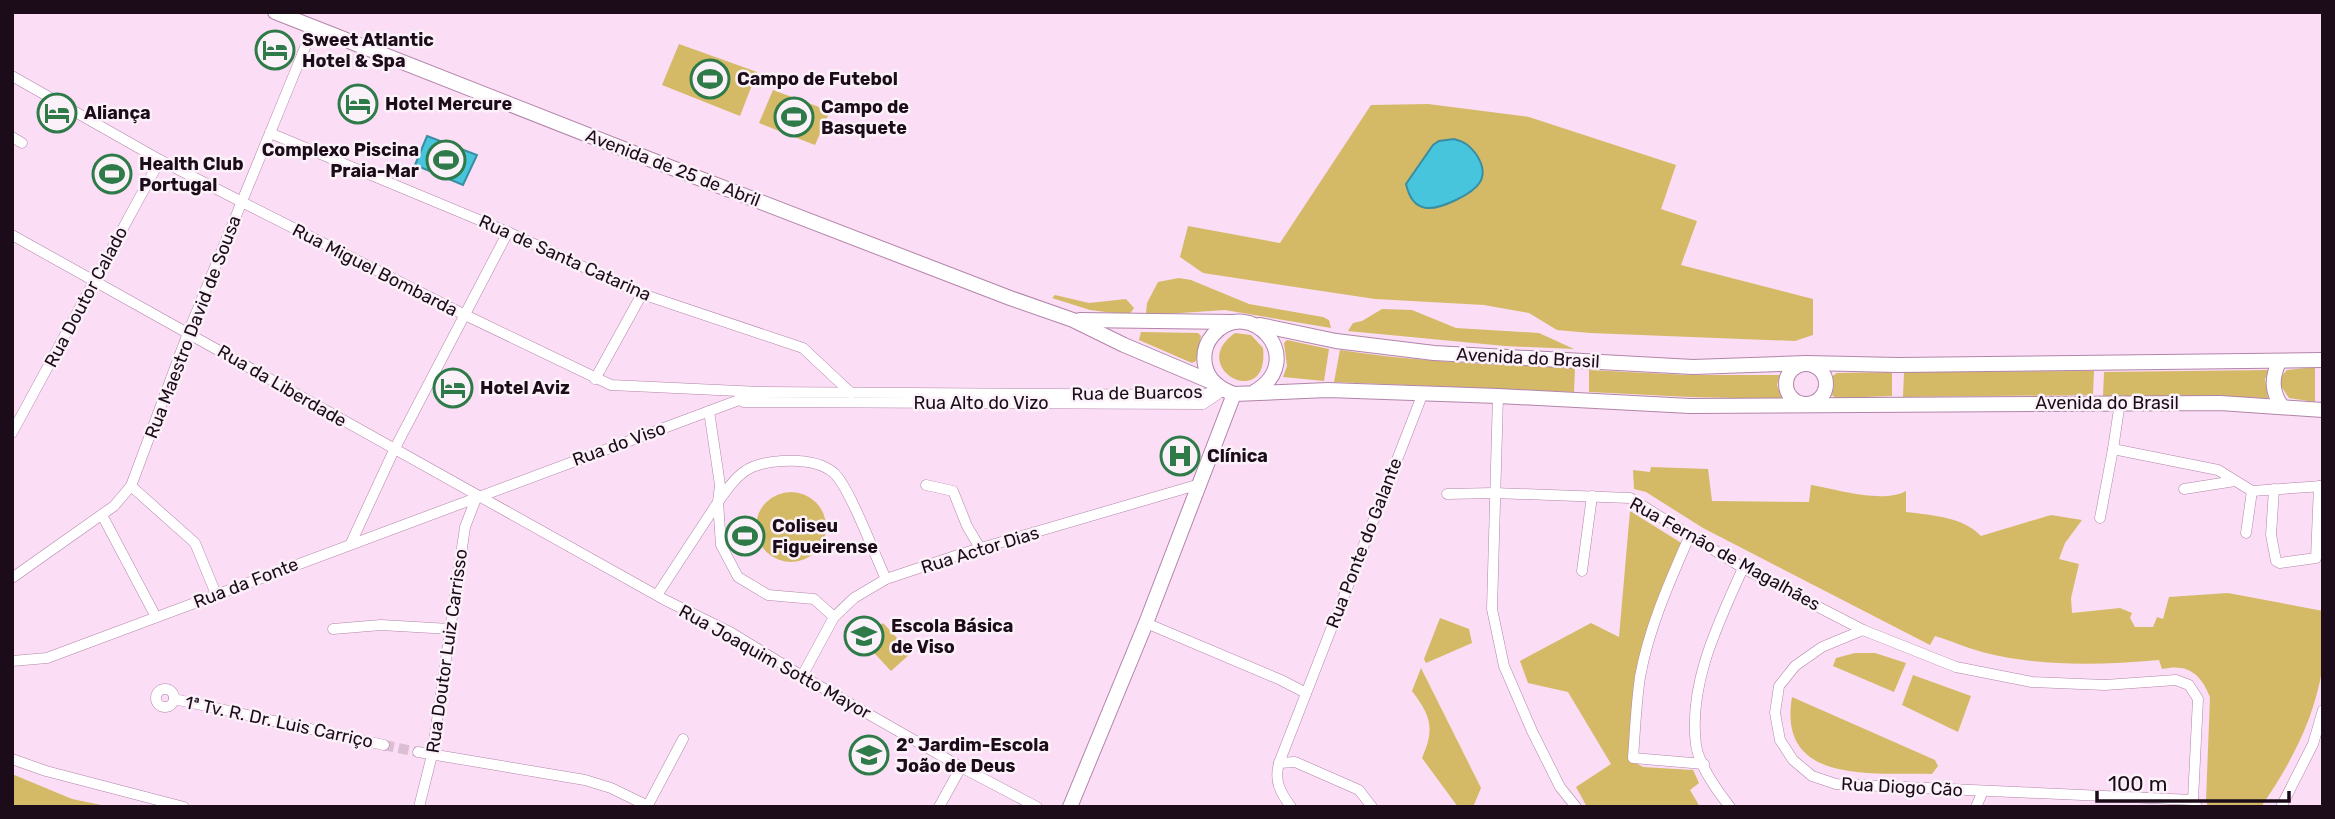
<svg xmlns="http://www.w3.org/2000/svg" width="2335" height="819" font-family="Rubik,sans-serif">
  <style>
    .green { fill: #d4ba66 }
    .water { fill: #47c5dc; stroke: #3a8ea2; stroke-width: 2 }
    .lines { fill: none; stroke-linecap: round; stroke-linejoin: round }
    .street-tunnel { stroke: #dabed4; stroke-width: 10; stroke-dasharray: 10 5; stroke-linecap: butt }
    .street-casing { stroke: #b284aa; stroke-width: 11 }
    .secondary-casing { stroke: #b284aa; stroke-width: 16 }
    .street { stroke: #fff; stroke-width: 10 }
    .secondary { stroke: #fff; stroke-width: 14 }
    .labels { text-anchor: middle; stroke-width: 5; stroke-linejoin: round; paint-order: stroke }
    .poi-label { font-size: 18px; font-weight: bold; fill: #1c0c1a; stroke: #fbf1f9; text-anchor: start }
    .street-label { font-size: 18px; fill: #1c0c1a; stroke: #fbf1f9 }
  </style>
  <rect width="100%" height="100%" fill="#fbddf5"/>
  <g class="green">
    <path d="M679 44 757 72 740 116 662 85Z"/>
    <path d="M773 90 830 111 815 145 759 123Z"/>
    <path d="M1428 104 1529 117 1676 165 1661 209 1697 221 1681 265 1813 299V335L1795 341 1590 333 1557 330 1529 313 1484 305 1375 299 1203 273 1180 257 1188 226 1280 243 1371 105Z"/>
    <path d="M1179 278 1191 280 1249 304 1323 317 1329 320 1331 328 1225 310 1151 315 1146 313 1147 303 1158 282Z"/>
    <path d="M1055 295 1089 303 1126 299 1134 308 1129 315 1090 310 1052 298Z"/>
    <path d="M1382 309 1412 310 1456 328 1539 333 1574 349 1505 346 1348 331 1353 323 1362 321Z"/>
    <path d="M1141 332 1198 333 1201 336 1196 361 1192 363 1139 340Z"/>
    <path d="M1235 333 1251 335 1263 348C1270 413 1185 368 1235 333Z"/>
    <path d="M1287 340 1329 349 1324 381 1283 377 1287 366 1284 343Z"/>
    <path d="M1340 350C1418 362 1496 365 1575 367L1574 392 1334 382Z"/>
    <path d="M2315 367V402L2289 398 2281 386 2280 378 2287 370Z"/>
    <path d="M1589 370 1688 375H1780L1777 385 1782 399 1689 397 1589 392Z"/>
    <path d="M2269 370 2265 379 2268 398 2103 396 2104 372Z"/>
    <path d="M2094 371 2093 395 1903 397 1904 372Z"/>
    <path d="M1892 372V396L1836 398 1832 395 1834 386 1831 377 1837 373Z"/>
    <path d="M1651 467 1708 469 1712 501 1809 502 1811 485C1836 489 1883 504 1906 491V512C1930 515 1964 517 1981 536L2051 515 2082 520 2065 543 2059 559 2079 564 2071 598 2072 613 2120 608 2132 613 2130 618 2135 627H2153L2157 617 2163 619 2169 597 2228 593 2323 611C2323 630 2324 651 2322 670 2314 720 2290 765 2261 807H2208L2206 801 2210 697C2201 674 2188 663 2162 669L2159 660C2102 665 2043 667 1986 653 1969 649 1952 641 1935 636L1930 645 1703 528 1646 492 1634 489 1633 470 1650 472Z"/>
    <circle cx="791" cy="527" r="35"/>
    <path d="M1630 511 1683 544 1656 608 1631 760 1643 767 1693 770 1699 783 1690 790 1700 807H1587L1576 787 1611 764 1568 692 1528 683 1520 661 1591 623 1619 637Z"/>
    <path d="M1440 618 1469 629 1472 643 1426 663 1424 659Z"/>
    <path d="M883 623 911 653 891 671 863 641Z"/>
    <path d="M1855 653H1875L1906 663 1894 692 1833 666 1836 658Z"/>
    <path d="M1421 668 1481 788 1473 807H1458L1422 758C1435 729 1431 716 1412 691Z"/>
    <path d="M1913 675 1971 696 1958 732 1902 705Z"/>
    <path d="M1792 697 1935 760 1938 766 1932 774C1875 772 1777 786 1792 697Z"/>
    <path d="M12 774 72 799 111 807H12Z"/>
  </g>
  <g class="water">
    <path d="M427 136 477 155 463 185 415 165Z"/>
    <path d="M1454 139C1465 142 1469 145 1476 154 1492 178 1477 190 1456 200 1433 211 1413 215 1406 184L1433 145 1439 141Z"/>
  </g>
  <g class="lines">
    <path class="street-tunnel" d="M384 745 418 752"/>
    <defs>
      <g id="street">
        <path d="M12 76 160 160 242 202 463 314 611 385 760 392 1203 395 1220 389"/>
        <path d="M270 133 508 232 642 294 803 348 851 393"/>
        <path d="M12 137 22 143"/>
        <path d="M12 235 665 600 730 632 802 676 961 767 1037 807"/>
        <path d="M595 379 642 294"/>
        <path d="M1498 396 1492 609 1504 666 1532 731 1560 787 1576 807"/>
        <path d="M743 402 1203 404 1218 394"/>
        <path d="M2120 402 2113 449 2218 470 2252 491 2323 486"/>
        <path d="M12 433 160 160"/>
        <path d="M926 485 953 491 967 526 980 548"/>
        <path d="M131 486 195 543 216 594"/>
        <path d="M2184 489 2235 481"/>
        <path d="M2274 489 2271 535 2276 561 2280 563 2316 558 2319 486"/>
        <path d="M1447 494 1494 493 1630 498 1743 568 1863 630 1956 667 2032 682 2105 685 2176 680 2189 685 2198 699 2193 800"/>
        <path d="M102 515 156 617"/>
        <path d="M2100 518 2113 449"/>
        <path d="M2246 533 2252 491"/>
        <path d="M1690 535C1670 581 1649 627 1640 677 1636 704 1635 732 1633 758L1704 764"/>
        <path d="M351 543 394 450 508 232"/>
        <path d="M1582 571 1592 496"/>
        <path d="M12 578 114 506 131 486 188 333 313 28"/>
        <path d="M657 595 718 502 720 485 709 411"/>
        <path d="M834 617 814 599 768 595 738 577 721 545 718 502C738 474 746 463 782 461 799 460 820 461 834 473 850 488 875 556 886 579"/>
        <path d="M1146 623 1281 680 1306 693"/>
        <path d="M333 629 381 625 450 629"/>
        <path d="M1863 630 1822 647 1795 666 1779 686 1775 713 1780 740 1793 760 1812 776 1836 784 2193 800 2197 807"/>
        <path d="M12 661 47 658 755 394"/>
        <path d="M802 676 834 617 854 598 886 579 964 553 1200 484"/>
        <circle cx="165" cy="698" r="9"/>
        <path d="M174 699 384 745"/>
        <path d="M418 752 585 780 611 788 650 807"/>
        <path d="M12 759 46 771 184 807"/>
        <path d="M1279 763 1295 762 1359 790 1372 807"/>
        <path d="M419 807 432 755 465 527 477 496"/>
        <path d="M647 807 683 739"/>
        <path d="M939 807 961 767"/>
        <path d="M1291 807C1280 792 1274 781 1279 763L1423 393"/>
        <path d="M1730 807C1718 792 1699 765 1696 745 1688 683 1719 622 1743 568"/>
        <path d="M1976 807 1983 791"/>
        <path d="M2281 807 2313 744 2323 710"/>
      </g>
      <g id="secondary">
        <path d="M275 12 649 159 1010 298 1073 320 1124 345 1214 383"/>
        <path d="M1080 320 1232 322"/>
        <path d="M1260 325 1336 341 1434 353 1693 367 1806 363 1898 365 2323 360"/>
        <path d="M2279 362C2271 379 2272 392 2282 407"/>
        <circle cx="1806" cy="384" r="20"/>
        <path d="M1254 392C1310 360 1249 293 1213 335 1206 343 1203 354 1205 365 1208 381 1220 389 1234 394L1328 390 1498 396 1690 406 2220 403 2323 410"/>
        <path d="M1070 807 1146 623 1234 394"/>
      </g>
    </defs>
    <use href="#street" class="street-casing"/>
    <use href="#secondary" class="secondary-casing"/>
    <use href="#street" class="street"/>
    <use href="#secondary" class="secondary"/>
  </g>
  <defs>
    <symbol id="hotel-ring" viewBox="-11 -11 22 22"><circle r="9.5" fill="#fbf1f9" stroke="#2e7b49" stroke-width="1.5"/><path d="M-6-4.5h1.5V1H6V5H4.5V3h-9V5H-6ZM-4 0a1.8 1.8 0 1 1 3.6 0ZM.5 0V-2.5h3Q6-2.5 6 0Z" fill="#2e7b49"/></symbol>
    <symbol id="stadium-ring" viewBox="-11 -11 22 22"><circle r="9.5" fill="#fbf1f9" stroke="#2e7b49" stroke-width="1.5"/><path d="M0-5a6.5 5 0 1 0 0 10a6.5 5 0 1 0 0-10ZM-3.5-1.8h7v3.6h-7Z" fill="#2e7b49"/></symbol>
    <symbol id="hospital-ring" viewBox="-11 -11 22 22"><circle r="9.5" fill="#fbf1f9" stroke="#2e7b49" stroke-width="1.5"/><path d="M-5-5h3v3.5h4V-5h3V5h-3V1.5h-4V5h-3Z" fill="#2e7b49"/></symbol>
    <symbol id="school-ring" viewBox="-11 -11 22 22"><circle r="9.5" fill="#fbf1f9" stroke="#2e7b49" stroke-width="1.5"/><path d="M0-5L7-2L0 1L-7-2ZM-4 1L0 2.5L4 1V4Q0 6-4 4Z" fill="#2e7b49"/></symbol>
  </defs>
  <g fill-rule="evenodd">
    <use href="#hotel-ring" x="253" y="28" width="44" height="44"/>
    <use href="#stadium-ring" x="688" y="57" width="44" height="44"/>
    <use href="#hotel-ring" x="336" y="82" width="44" height="44"/>
    <use href="#hotel-ring" x="35" y="91" width="44" height="44"/>
    <use href="#stadium-ring" x="772" y="95" width="44" height="44"/>
    <use href="#stadium-ring" x="424" y="138" width="44" height="44"/>
    <use href="#stadium-ring" x="90" y="152" width="44" height="44"/>
    <use href="#hotel-ring" x="431" y="366" width="44" height="44"/>
    <use href="#hospital-ring" x="1158" y="434" width="44" height="44"/>
    <use href="#stadium-ring" x="723" y="514" width="44" height="44"/>
    <use href="#school-ring" x="842" y="614" width="44" height="44"/>
    <use href="#school-ring" x="847" y="733" width="44" height="44"/>
  </g>
  <g class="labels">
    <g class="poi-label">
      <text x="302" y="46">Sweet Atlantic<tspan x="302" dy="21">Hotel &amp; Spa</tspan></text>
      <text x="737" y="85">Campo de Futebol</text>
      <text x="385" y="110">Hotel Mercure</text>
      <text x="821" y="113">Campo de<tspan x="821" dy="21">Basquete</tspan></text>
      <text x="84" y="119">Aliança</text>
      <text x="419" y="156" text-anchor="end">Complexo Piscina<tspan x="419" dy="21">Praia-Mar</tspan></text>
      <text x="139" y="170">Health Club<tspan x="139" dy="21">Portugal</tspan></text>
      <text x="480" y="394">Hotel Aviz</text>
      <text x="1207" y="462">Clínica</text>
      <text x="772" y="532">Coliseu<tspan x="772" dy="21">Figueirense</tspan></text>
      <text x="891" y="632">Escola Básica<tspan x="891" dy="21">de Viso</tspan></text>
      <text x="896" y="751">2º Jardim-Escola<tspan x="896" dy="21">João de Deus</tspan></text>
    </g>
    <g class="street-label">
      <text transform="translate(673 168) rotate(21)" y="6">Avenida de 25 de Abril</text>
      <text transform="translate(565 258) rotate(24)" y="6">Rua de Santa Catarina</text>
      <text transform="translate(375 270) rotate(27)" y="6">Rua Miguel Bombarda</text>
      <text transform="translate(86 297) rotate(-62)" y="6">Rua Doutor Calado</text>
      <text transform="translate(193 327) rotate(-69)" y="6">Rua Maestro David de Sousa</text>
      <text transform="translate(1528 358) rotate(3)" y="6">Avenida do Brasil</text>
      <text transform="translate(282 386) rotate(30)" y="6">Rua da Liberdade</text>
      <text transform="translate(1137 393) rotate(-1)" y="6">Rua de Buarcos</text>
      <text x="981" y="409">Rua Alto do Vizo</text>
      <text x="2107" y="409">Avenida do Brasil</text>
      <text transform="translate(619 444) rotate(-20)" y="6">Rua do Viso</text>
      <text transform="translate(1364 543) rotate(-69)" y="6">Rua Ponte do Galante</text>
      <text transform="translate(980 550) rotate(-17)" y="6">Rua Actor Dias</text>
      <text transform="translate(1725 554) rotate(29)" y="6">Rua Fernão de Magalhães</text>
      <text transform="translate(246 583) rotate(-21)" y="6">Rua da Fonte</text>
      <text transform="translate(447 651) rotate(-82)" y="6">Rua Doutor Luiz Carrisso</text>
      <text transform="translate(775 662) rotate(29)" y="6">Rua Joaquim Sotto Mayor</text>
      <text transform="translate(279 722) rotate(12)" y="6">1ª Tv. R. Dr. Luis Carriço</text>
      <text transform="translate(1902 787) rotate(3)" y="6">Rua Diogo Cão</text>
    </g>
  </g>
  <rect width="2335" height="819" fill="none" stroke="#1c0c1a" stroke-width="28"/>
  <path d="M2097 791v10h192v-10" fill="none" stroke="#1c0c1a" stroke-width="3.5"/>
  <text x="2108" y="791" font-size="21" fill="#1c0c1a" stroke="#fbf1f9" stroke-width="5" paint-order="stroke">100 m</text>
</svg>
